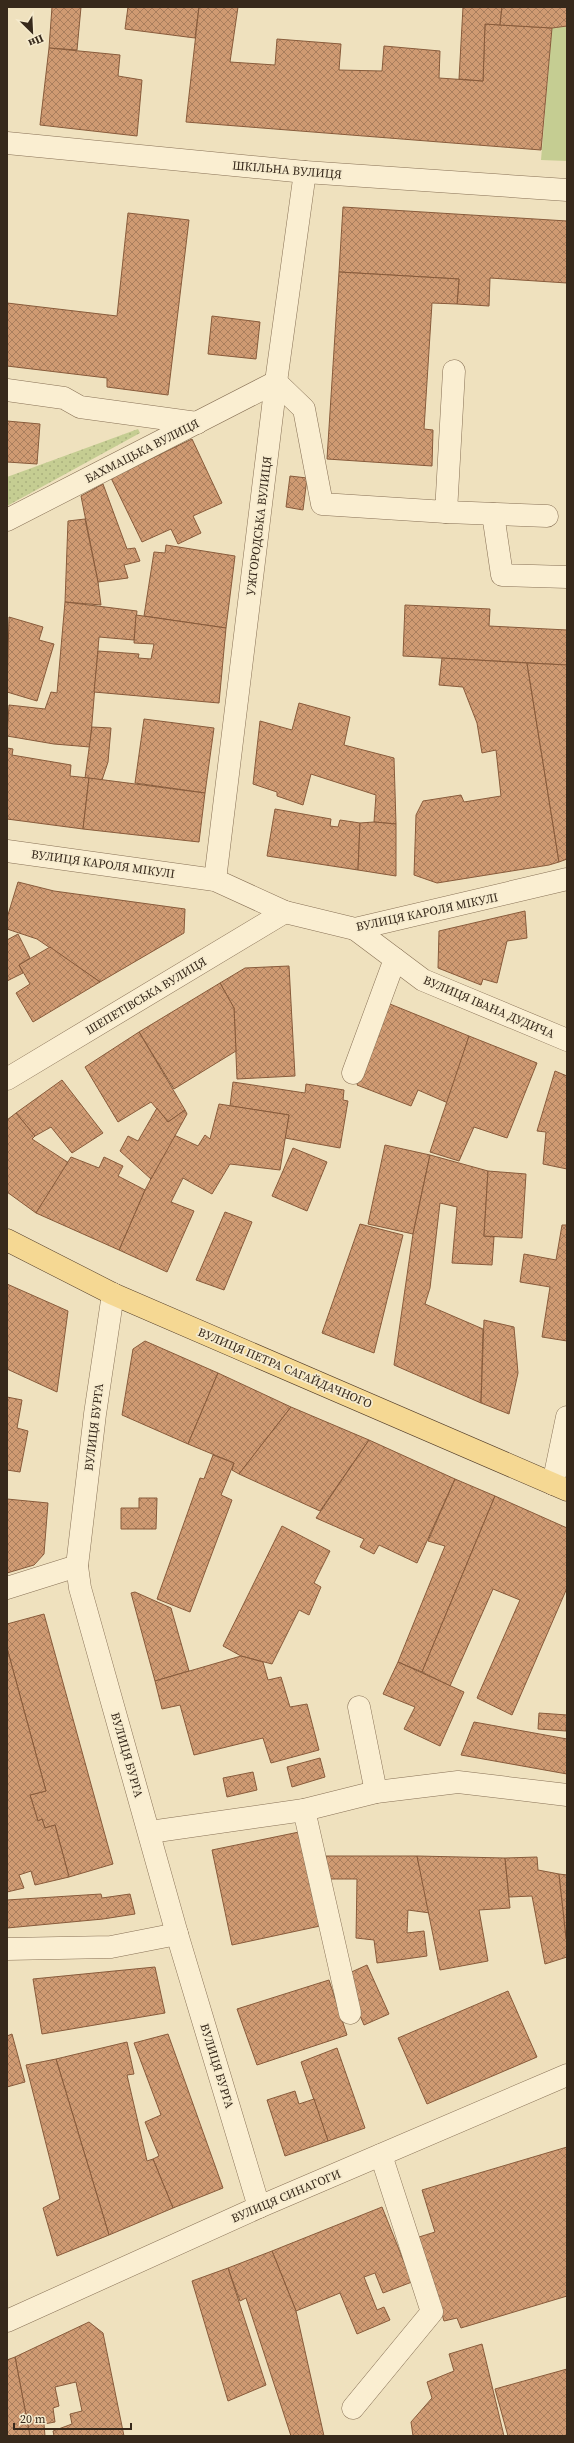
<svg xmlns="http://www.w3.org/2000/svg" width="574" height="2443" font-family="'Source Serif 4',serif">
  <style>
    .grass { fill: url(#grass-dots) }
    .park { fill: #c5cd92 }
    .building { fill: url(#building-cross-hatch); stroke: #885b3b }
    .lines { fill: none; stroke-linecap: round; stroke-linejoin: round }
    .service-casing { stroke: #887156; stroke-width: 23 }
    .minor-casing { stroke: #887156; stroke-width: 23 }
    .tertiary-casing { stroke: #887156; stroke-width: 23 }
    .primary-casing { stroke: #553f2b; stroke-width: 23 }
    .service { stroke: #faeed1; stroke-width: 22 }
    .minor { stroke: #faeed1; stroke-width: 22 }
    .tertiary { stroke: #faeed1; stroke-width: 22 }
    .primary { stroke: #f5d893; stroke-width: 22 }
    .labels { text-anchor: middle; stroke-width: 3.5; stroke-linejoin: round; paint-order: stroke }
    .street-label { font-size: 12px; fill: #37291b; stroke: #f6ebce }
  </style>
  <defs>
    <pattern id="grass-dots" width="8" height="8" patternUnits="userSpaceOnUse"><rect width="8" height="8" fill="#c5cd92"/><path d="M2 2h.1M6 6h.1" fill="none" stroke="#aab07d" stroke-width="1.8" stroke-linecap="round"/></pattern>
    <pattern id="building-cross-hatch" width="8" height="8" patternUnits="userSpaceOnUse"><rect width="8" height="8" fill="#cf9a72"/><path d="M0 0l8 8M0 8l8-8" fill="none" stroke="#a97e5d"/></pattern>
  </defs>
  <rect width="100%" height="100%" fill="#efe1be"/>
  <path class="grass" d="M138 429 140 433 7 506V477Z"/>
  <path class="park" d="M567 26V161L541 160 552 28Z"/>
  <g class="building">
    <path d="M52 7H81L77 50 49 48Z"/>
    <path d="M128 7H199L195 38 125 29Z"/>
    <path d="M199 7H238L230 62 275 65 277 39 341 44 339 70 382 71 384 46 440 51 439 78 483 81 485 24 552 28 541 150 186 122Z"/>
    <path d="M463 7H502L500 25 485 24 483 81 459 79Z"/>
    <path d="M502 7H567V26L552 28 500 25Z"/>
    <path d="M49 48 120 55 118 76 142 80 137 136 40 125Z"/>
    <path d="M343 207 567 221V283L490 278 489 306 457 304 459 279 339 272Z"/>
    <path d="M128 213 189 220 168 395 107 387V378L7 366V303L117 316Z"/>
    <path d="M339 272 459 279 457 304 432 303 424 429 433 430 432 466 327 459Z"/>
    <path d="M212 316 260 322 256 359 208 354Z"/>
    <path d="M7 421 40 424 37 464 7 462Z"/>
    <path d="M192 439 222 503 193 516 201 533 178 544 171 529 142 542 111 478Z"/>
    <path d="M290 476 307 478 303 510 286 507Z"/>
    <path d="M103 484 127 549 135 548 140 561 124 565 128 578 98 582 81 496Z"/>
    <path d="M85 519 98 582 101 605 65 602 68 521Z"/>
    <path d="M166 545 235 556 226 628 144 616 154 552 165 553Z"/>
    <path d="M65 602 137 611 134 640 99 637 90 747 54 744 7 736 9 705 45 709 51 692 57 693Z"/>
    <path d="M405 605 490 609 489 626 567 630V665L403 656Z"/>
    <path d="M136 615 226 628 219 703 94 692 98 651 139 654 138 658 151 659 154 644 134 643Z"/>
    <path d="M9 617 43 627 39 640 54 644 37 701 7 692Z"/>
    <path d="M442 658 527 663 559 862 549 865 437 883 414 875 416 815 423 801 461 795 464 802 501 796 496 750 482 753 477 723 463 687 439 685Z"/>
    <path d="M527 663 567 665V859L559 862Z"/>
    <path d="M299 703 350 717 344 745 394 758 396 824 374 822 376 795 311 774 303 805 277 796V792L253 784 260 721 292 730Z"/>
    <path d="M144 719 214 728 205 793 135 783Z"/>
    <path d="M92 727 111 728 108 762 102 780 85 778Z"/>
    <path d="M7 748 13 749 12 755 71 765 70 776 89 778 83 829 7 819Z"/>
    <path d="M89 778 205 793 199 842 83 829Z"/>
    <path d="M275 809 331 819 330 826 338 827 340 820 360 823 358 870 267 856Z"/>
    <path d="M374 822 396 824V876L358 870 360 823Z"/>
    <path d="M18 882 54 891 185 909 184 933 100 982 37 939 7 929V918Z"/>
    <path d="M525 911 527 938 507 941 497 983 483 979 481 985 438 968 439 931Z"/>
    <path d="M18 934 30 958 19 965 23 973 7 981V940Z"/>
    <path d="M50 947 100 982 33 1022 16 993 30 984 19 965Z"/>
    <path d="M289 966 295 1076 237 1079 234 1008 220 983 245 968Z"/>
    <path d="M220 983 234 1008 236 1051 174 1089 139 1032Z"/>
    <path d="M390 1004 469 1036 448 1103 418 1090 411 1106 357 1085Z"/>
    <path d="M139 1032 185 1110 168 1122 151 1102 118 1122 85 1067Z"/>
    <path d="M469 1036 537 1063 507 1138 474 1127 459 1161 430 1152Z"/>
    <path d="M555 1071 567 1076V1169L543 1164 546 1132 537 1131Z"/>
    <path d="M62 1080 103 1133 72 1153 51 1127 35 1136 16 1113Z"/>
    <path d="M233 1082 305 1093 306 1084 344 1090 343 1100 348 1101 340 1148 285 1138 289 1115 230 1106Z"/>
    <path d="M219 1104 289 1115 280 1170 230 1164 212 1194 183 1178 171 1202 194 1211 167 1272 119 1250 145 1190 174 1135 198 1146 205 1135 210 1139Z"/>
    <path d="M157 1108 168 1122 185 1110 187 1114 151 1179 120 1151 128 1136 138 1141Z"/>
    <path d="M16 1113 35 1136 32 1139 69 1163 36 1213 7 1192V1120Z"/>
    <path d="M385 1145 430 1155 413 1234 368 1224Z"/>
    <path d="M293 1148 327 1162 307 1211 272 1196Z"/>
    <path d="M430 1155 488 1171 484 1236 494 1237 492 1265 452 1263 457 1207 440 1203 430 1288 425 1304 483 1329 481 1403 394 1365 413 1234Z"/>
    <path d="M71 1157 99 1168 104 1157 123 1166 118 1176 145 1190 119 1250 36 1213Z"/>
    <path d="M488 1171 526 1174 522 1238 484 1236Z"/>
    <path d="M225 1212 252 1222 224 1290 196 1280Z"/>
    <path d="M360 1224 403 1235 374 1353 322 1333Z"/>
    <path d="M562 1225H567V1341L542 1337 550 1287 520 1282 524 1254 556 1260Z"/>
    <path d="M7 1284 68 1311 57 1392 7 1369Z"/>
    <path d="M484 1320 514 1327 518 1373 509 1414 481 1403Z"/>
    <path d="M145 1341 218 1373 188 1444 122 1415 133 1349Z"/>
    <path d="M218 1373 291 1407 239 1474 232 1470 234 1463 188 1444Z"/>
    <path d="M7 1397 22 1400 17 1428 28 1431 20 1472 7 1470Z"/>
    <path d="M291 1407 369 1440 320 1511 239 1474Z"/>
    <path d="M369 1440 455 1479 417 1563 379 1545 374 1554 360 1547 364 1539 316 1518Z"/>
    <path d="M213 1455 234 1463 221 1495 232 1500 190 1612 157 1599 200 1478 204 1479Z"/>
    <path d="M455 1479 495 1496 422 1672 398 1662 445 1546 428 1541Z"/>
    <path d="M495 1496 567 1528V1588L512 1715 477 1698 520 1600 493 1589 450 1686 422 1672Z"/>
    <path d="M139 1498H157L156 1529H121V1508H139Z"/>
    <path d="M7 1499 48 1503 44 1554 34 1565 7 1573Z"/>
    <path d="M282 1526 330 1551 314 1583 321 1587 309 1615 299 1610 272 1664 241 1656 223 1646Z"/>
    <path d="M135 1592 171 1608 189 1671 155 1681 131 1593Z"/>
    <path d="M44 1614 113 1864 69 1877 55 1825 45 1828 42 1819 38 1821 30 1795 46 1791 7 1648V1624Z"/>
    <path d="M7 1648 46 1791 30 1795 38 1821 42 1819 45 1828 55 1825 69 1877 35 1885 31 1871 19 1875 24 1888 7 1892Z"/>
    <path d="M241 1656 263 1662 268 1680 281 1677 290 1707 307 1704 319 1750 271 1763 263 1738 194 1755 180 1705 162 1709 155 1681Z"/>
    <path d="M398 1662 464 1692 440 1746 404 1729 415 1707 383 1694Z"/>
    <path d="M539 1713 567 1715 566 1731 538 1729Z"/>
    <path d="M474 1722 567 1739V1774L461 1755Z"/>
    <path d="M320 1758 325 1777 292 1787 287 1767Z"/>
    <path d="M253 1772 257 1790 227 1797 223 1778Z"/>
    <path d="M299 1832 320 1926 232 1945 212 1850Z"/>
    <path d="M326 1856H417L430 1913 408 1910 407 1933 424 1931 427 1956 377 1963 374 1940 356 1938 357 1879H328Z"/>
    <path d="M417 1856 505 1858 510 1908 479 1910 488 1961 440 1970Z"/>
    <path d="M537 1857 538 1870 559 1874 567 1940V1957L545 1964 532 1896 509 1897 505 1858Z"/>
    <path d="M559 1874 567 1875V1940L566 1938Z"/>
    <path d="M101 1894 102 1898 130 1894 135 1914 103 1919 7 1928V1900Z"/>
    <path d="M367 1965 389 2014 364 2025 352 1997 347 1974Z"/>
    <path d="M155 1967 165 2013 42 2034 33 1979Z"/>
    <path d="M329 1980 347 2035 257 2065 237 2009Z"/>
    <path d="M508 1991 537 2057 427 2104 398 2038Z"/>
    <path d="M12 2034 25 2082 7 2087V2036Z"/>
    <path d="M168 2034 223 2188 173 2208 153 2159 159 2156 145 2122 161 2115 134 2043Z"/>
    <path d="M127 2042 134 2074 127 2075 147 2161 153 2159 173 2208 109 2235 56 2059Z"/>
    <path d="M337 2048 365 2128 328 2141 301 2062Z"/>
    <path d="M56 2059 109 2235 57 2256 43 2208 60 2199 26 2065Z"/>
    <path d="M295 2091 299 2104 314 2099 328 2141 285 2156 267 2100Z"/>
    <path d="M567 2147V2296L461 2328 457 2318 444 2321 419 2237 435 2232 422 2190Z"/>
    <path d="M382 2207 412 2282 383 2293 375 2273 364 2277 377 2310 384 2307 390 2320 357 2334 340 2293 296 2311 272 2251Z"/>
    <path d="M272 2251 296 2311 324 2436H291L246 2298 240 2301 228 2268Z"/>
    <path d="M228 2268 266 2385 228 2401 192 2281Z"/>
    <path d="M89 2322 103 2333 124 2436H54L53 2431 72 2424 70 2414 82 2411 76 2382 55 2387 59 2406 53 2408 55 2422 44 2424 45 2436H30L15 2357Z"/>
    <path d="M482 2344 504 2436H413L411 2422 432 2398 427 2382 454 2371 449 2354Z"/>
    <path d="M15 2357 30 2436H7V2360Z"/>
    <path d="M567 2369V2436H508L495 2389Z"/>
  </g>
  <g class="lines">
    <defs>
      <g id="service">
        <path d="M276 382 304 409 322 504 446 512 454 371"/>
        <path d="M7 390 64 398 80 407 197 423"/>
        <path d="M446 512 547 516"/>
        <path d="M493 514 502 575 567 577"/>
        <path d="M353 1073 395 959"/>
        <path d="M7 1588 77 1566"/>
        <path d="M359 1707 376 1792"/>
        <path d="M304 1810 350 2013"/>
        <path d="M150 1832 304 1810 376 1792 458 1782 567 1795"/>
        <path d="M353 2408 432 2312 381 2155"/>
      </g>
      <g id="minor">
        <path d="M7 520 276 382"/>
        <path d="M7 851 215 880 285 912 355 929 567 879"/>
        <path d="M215 880 276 382 305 172"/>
        <path d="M355 929 423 980 567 1040"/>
        <path d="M7 1079 285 912"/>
        <path d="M113 1294 95 1414 77 1566 80 1588 177 1934 259 2207"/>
        <path d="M553 1484 567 1417"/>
        <path d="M7 1949 111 1947 177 1934"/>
        <path d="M7 2321 259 2207 567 2075"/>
      </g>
      <path id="tertiary" d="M7 143 305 172 567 190"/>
      <path id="primary" d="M7 1240 113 1294 567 1490"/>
    </defs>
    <use href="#service" class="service-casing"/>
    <use href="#minor" class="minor-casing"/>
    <use href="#tertiary" class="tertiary-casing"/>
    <use href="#primary" class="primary-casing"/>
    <use href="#service" class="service"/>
    <use href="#minor" class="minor"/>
    <use href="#tertiary" class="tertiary"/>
    <use href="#primary" class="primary"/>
  </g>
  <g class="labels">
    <g class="street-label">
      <text transform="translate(287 170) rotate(5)" y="4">ШКІЛЬНА ВУЛИЦЯ</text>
      <text transform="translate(142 451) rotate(-27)" y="4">БАХМАЦЬКА ВУЛИЦЯ</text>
      <text transform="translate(259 526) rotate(-83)" y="4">УЖГОРОДСЬКА ВУЛИЦЯ</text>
      <text transform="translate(103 864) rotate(8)" y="4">ВУЛИЦЯ КАРОЛЯ МІКУЛІ</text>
      <text transform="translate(427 912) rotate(-12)" y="4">ВУЛИЦЯ КАРОЛЯ МІКУЛІ</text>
      <text transform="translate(146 996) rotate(-31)" y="4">ШЕПЕТІВСЬКА ВУЛИЦЯ</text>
      <text transform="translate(489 1007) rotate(23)" y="4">ВУЛИЦЯ ІВАНА ДУДИЧА</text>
      <text transform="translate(285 1368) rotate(23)" y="4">ВУЛИЦЯ ПЕТРА САГАЙДАЧНОГО</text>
      <text transform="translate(94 1427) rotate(-83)" y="4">ВУЛИЦЯ БУРГА</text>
      <text transform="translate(127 1755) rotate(74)" y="4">ВУЛИЦЯ БУРГА</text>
      <text transform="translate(217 2066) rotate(73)" y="4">ВУЛИЦЯ БУРГА</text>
      <text transform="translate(286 2196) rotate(-23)" y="4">ВУЛИЦЯ СИНАГОГИ</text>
    </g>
  </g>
  <rect width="574" height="2443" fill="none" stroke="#37291b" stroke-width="16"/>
  <g transform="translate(32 32) rotate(156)" stroke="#f6ebce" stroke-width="3" paint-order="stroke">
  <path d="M0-3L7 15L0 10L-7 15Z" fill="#37291b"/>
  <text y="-6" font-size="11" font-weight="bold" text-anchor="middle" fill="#37291b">Пн</text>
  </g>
  <path d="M14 2423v6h117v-6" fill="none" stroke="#37291b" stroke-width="2"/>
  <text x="20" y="2423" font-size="12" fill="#37291b" stroke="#f6ebce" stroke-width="3" paint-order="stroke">20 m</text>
</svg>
